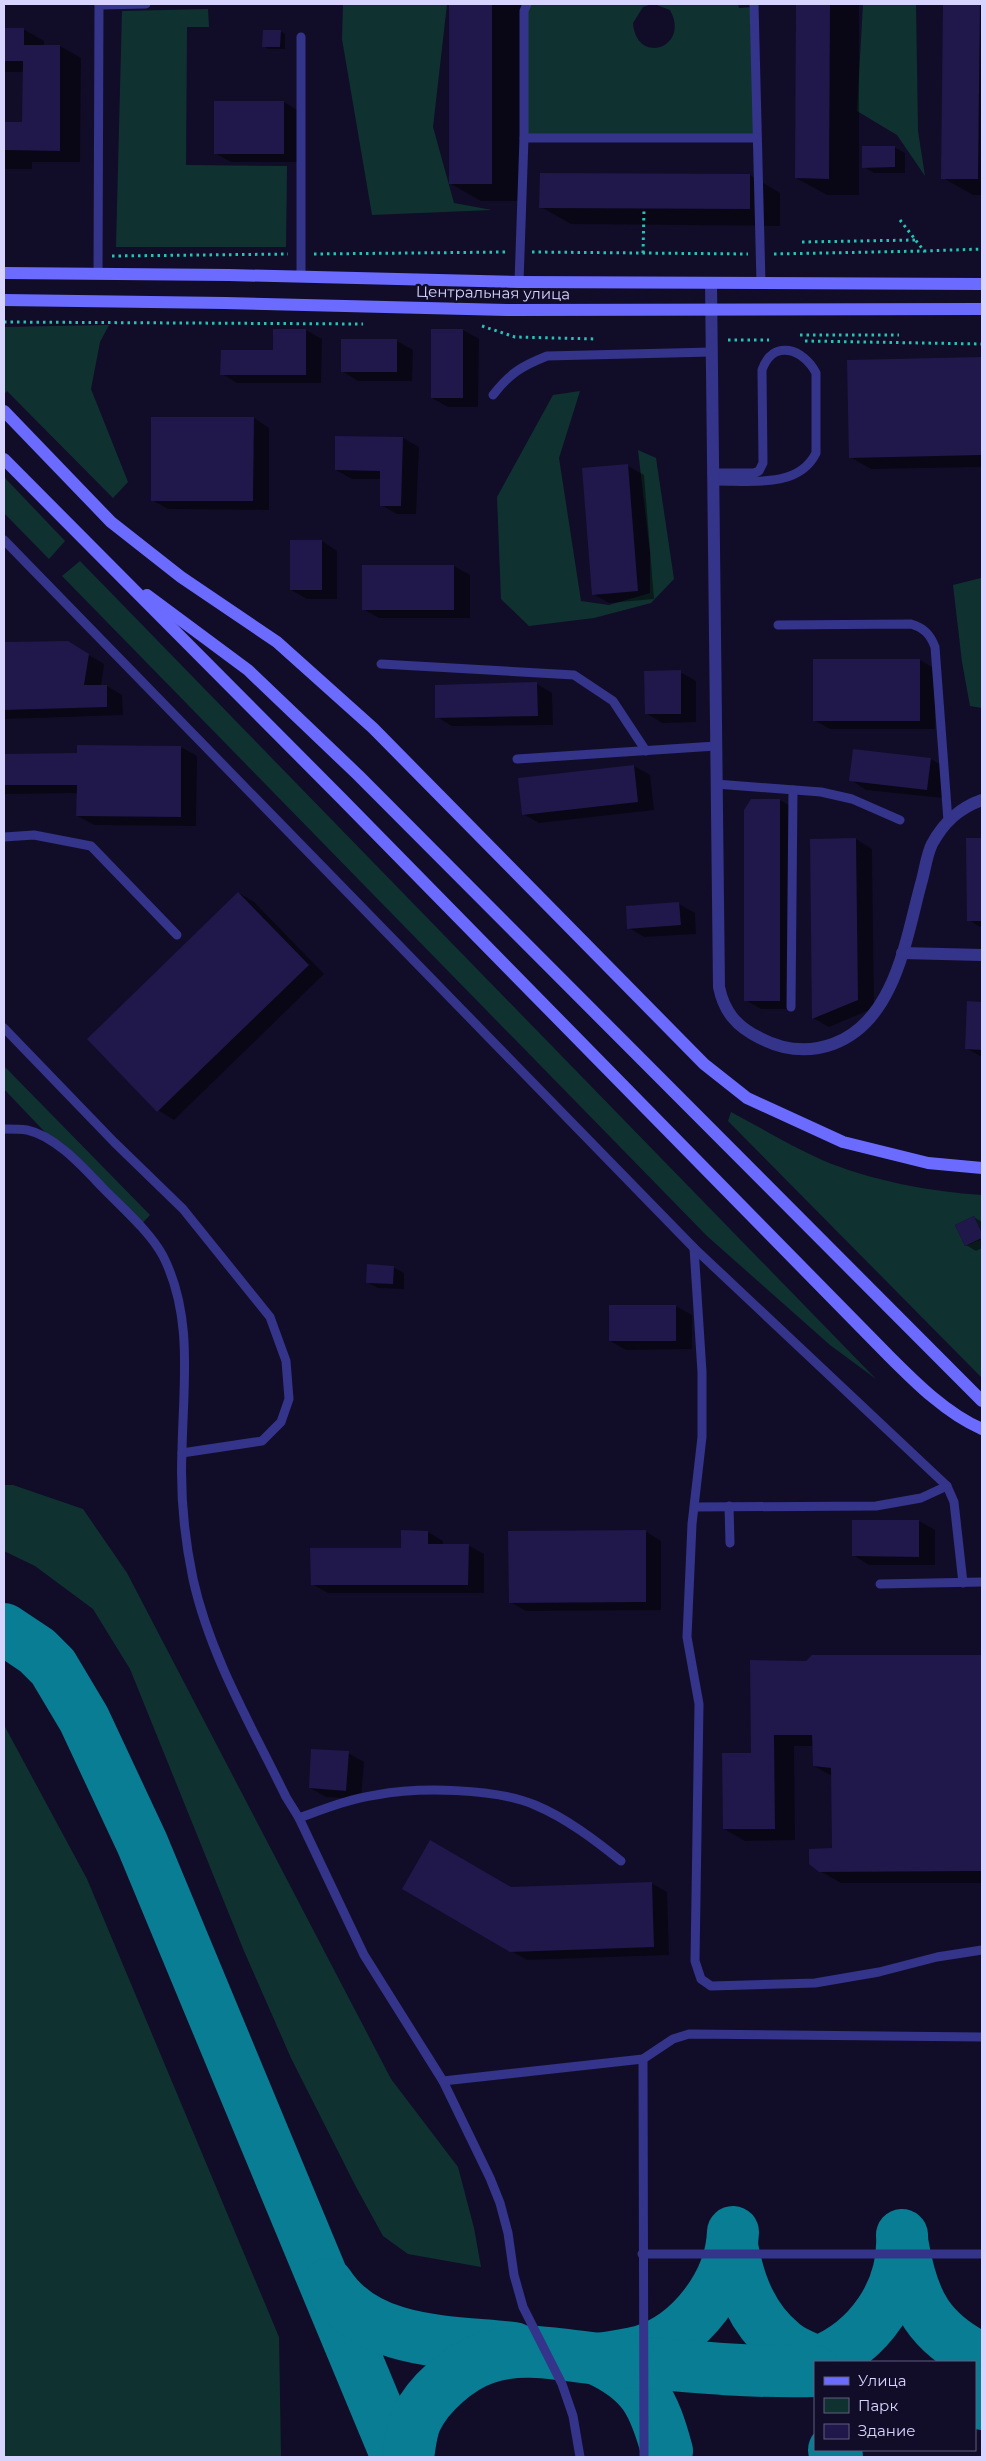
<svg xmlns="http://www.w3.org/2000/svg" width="986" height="2461" font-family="Montserrat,sans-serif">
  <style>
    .green { fill: #0f3230 }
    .shadow { fill: #0007 }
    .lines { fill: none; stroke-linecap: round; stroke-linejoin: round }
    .taxiway { stroke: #087d94; stroke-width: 52 }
    .building { fill: #20174b }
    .path { stroke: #23c3b5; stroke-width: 3; stroke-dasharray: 2.5 4; stroke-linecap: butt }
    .lane { stroke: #34348b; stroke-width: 9 }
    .street { stroke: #34348b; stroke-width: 12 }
    .secondary { stroke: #6b6cff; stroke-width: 12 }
    .labels { text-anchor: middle; stroke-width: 5; stroke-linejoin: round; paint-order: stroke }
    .street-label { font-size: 15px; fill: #d7d4ff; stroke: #110d28 }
  </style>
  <rect width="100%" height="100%" fill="#110d28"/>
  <g class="green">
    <path d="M343 4H447L433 127 454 203 492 210 372 215 342 39Z"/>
    <path d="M527 4H652L643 7 633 23C636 66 691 48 670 10L654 4H738L739 8 754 7 757 138H524Z"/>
    <path d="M863 4H916L918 131 925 176 897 135 857 111Z"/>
    <path d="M208 9 209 27H187L186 165 287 166 286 247H116L122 11Z"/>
    <path d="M109 325 100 342 91 389 128 482 113 498 7 391 4 394V327Z"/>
    <path d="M580 391 559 458 581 601 609 605 650 593V553L638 450 656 458 674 579 651 603 594 618 529 626 501 599 497 497 553 395Z"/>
    <path d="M4 477 65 541 49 559 4 513Z"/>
    <path d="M80 561 876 1379 830 1345 707 1236 62 576Z"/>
    <path d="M981 578 982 580V708L970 706 962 662 953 585Z"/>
    <path d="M4 1066 150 1215 137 1229 4 1089Z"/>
    <path d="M731 1112C761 1128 791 1146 822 1160 869 1180 931 1192 982 1195V1233L974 1216 955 1225 965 1246 982 1239V1378L728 1121Z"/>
    <path d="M4 1485H13L83 1509 127 1573 391 2079 458 2167 474 2228 481 2267 408 2254 383 2236 355 2185 291 2058 244 1951 130 1669 93 1609 35 1566 4 1551Z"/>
    <path d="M4 1725 87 1879 279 2337 281 2457H4Z"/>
  </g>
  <g class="shadow">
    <path d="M450 4H522V201H481L451 184Z"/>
    <path d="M797 4H859V195H827L796 178Z"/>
    <path d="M945 4H982V195H973L943 178Z"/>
    <path d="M4 29H23L44 41V46H60L81 58 80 162H32V169H4V123H24V72H4Z"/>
    <path d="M280 31 285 34V49H268L264 46Z"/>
    <path d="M284 102 299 111V162H231L215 153Z"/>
    <path d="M894 147 905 153V173H874L864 167Z"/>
    <path d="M541 174 750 175 780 193V226L571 224 541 207Z"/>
    <path d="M306 330 322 339 321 383H237L222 374 274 352Z"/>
    <path d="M463 330 479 339 478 407H448L432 398Z"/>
    <path d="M397 341 413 350 412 381H358L342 371Z"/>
    <path d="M982 358V467L871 469 850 457 849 361Z"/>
    <path d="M254 418 269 428V510L168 509 152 500Z"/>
    <path d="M403 438 419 447 416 514H397L381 505V479H352L336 470Z"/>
    <path d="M628 466 644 475 654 599 609 603 593 594Z"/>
    <path d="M322 541 337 551V599H307L291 590Z"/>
    <path d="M454 566 470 575V618H379L363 609Z"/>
    <path d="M4 643H68L104 664 101 686H107L122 695 123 715 4 719Z"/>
    <path d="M920 660 935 669V729H830L814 720Z"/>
    <path d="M680 672 696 681V722L662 723 646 713Z"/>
    <path d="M537 684 552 693 553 725 452 726 437 717Z"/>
    <path d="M181 747 197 756 196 826 94 825 78 816V793L4 794V755L78 754Z"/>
    <path d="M931 759 946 768 943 798 866 790 851 780Z"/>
    <path d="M634 766 650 775 654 810 539 823 523 814Z"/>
    <path d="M780 800 796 809 795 1009H761L745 1000Z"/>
    <path d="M856 839 872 849 874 1008 829 1027 813 1018 811 840Z"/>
    <path d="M968 839H982V928L969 920Z"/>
    <path d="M239 893 254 902 324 974 174 1120 158 1110Z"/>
    <path d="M679 904 695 913 696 934 644 937 629 928Z"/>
    <path d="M968 1003H982V1057L966 1048Z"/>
    <path d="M974 1217 982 1222V1248L976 1251 966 1245Z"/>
    <path d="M393 1267 404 1273V1289L378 1288 368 1283Z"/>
    <path d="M610 1306H676L692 1315V1349L626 1350 610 1341Z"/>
    <path d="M854 1521H919L935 1530V1565H869L853 1555Z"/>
    <path d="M645 1531 661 1541V1610L526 1611 510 1602Z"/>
    <path d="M428 1532 443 1541V1545H468L484 1554V1593H328L312 1584 402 1549Z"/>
    <path d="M982 1656V1883H841L820 1871 833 1849 832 1776 814 1766 813 1746H794L795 1840 745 1841 724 1829 752 1754 812 1657Z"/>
    <path d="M348 1753 364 1762 361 1799 326 1797 310 1788Z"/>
    <path d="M651 1883 667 1892 669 1955 527 1960 403 1889 511 1888Z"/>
  </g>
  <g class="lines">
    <g class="taxiway">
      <path d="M4 1629 37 1651 53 1667 84 1719 142 1843 397 2457"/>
      <path d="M732 2246C739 2284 752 2319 783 2344 792 2352 806 2357 817 2362"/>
      <path d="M903 2246C913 2303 929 2333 982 2359"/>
      <path d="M328 2284C367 2345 450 2341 514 2348"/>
      <path d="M818 2362C869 2342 905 2291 902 2235"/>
      <path d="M975 2396 982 2404"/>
      <path d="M834 2450 837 2457"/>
      <path d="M667 2451C654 2403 643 2380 597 2359 612 2357 627 2355 642 2351 691 2336 731 2283 733 2232"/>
      <path d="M408 2457C410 2445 411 2431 416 2420 428 2394 459 2367 486 2358 525 2345 563 2356 602 2359 673 2365 743 2373 815 2371"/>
    </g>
  </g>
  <g class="building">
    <rect x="449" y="4" width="43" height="180"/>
    <path d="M796 4H830L829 179 795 178Z"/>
    <path d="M943 4H980L978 179H941Z"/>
    <path d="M4 28H24V45H60V151L4 150V122H22L23 61H4Z"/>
    <path d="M263 30H281L280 47H262Z"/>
    <rect x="214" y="101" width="70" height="53"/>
    <path d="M862 146H895V167L862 168Z"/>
    <path d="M540 173 750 174V209L539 208Z"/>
    <path d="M273 329H306V375H220L221 350H273Z"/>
    <rect x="431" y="329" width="32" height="69"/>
    <rect x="341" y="339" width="56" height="33"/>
    <path d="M982 357V455L849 458 847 360Z"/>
    <path d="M151 417H254L253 501H151Z"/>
    <path d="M335 436 403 437 401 506H380V471L335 470Z"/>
    <path d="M628 464 638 591 592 595 582 468Z"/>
    <rect x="290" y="540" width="32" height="50"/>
    <rect x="362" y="565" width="92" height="45"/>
    <path d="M68 641 89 654 84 685H107V707L4 710V642Z"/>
    <rect x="813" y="659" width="107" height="62"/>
    <path d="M681 670V714H645L644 671Z"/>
    <path d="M537 682 538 716 435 718V685Z"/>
    <path d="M77 745 181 746V817L76 816 77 785H4V754L77 753Z"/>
    <path d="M853 749 931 758 927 790 849 781Z"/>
    <path d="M634 765 638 802 522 815 518 778Z"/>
    <path d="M751 799H780V1001H744V810Z"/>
    <path d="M856 838 858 1000 812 1019 810 839Z"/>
    <path d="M966 838H982V921H967Z"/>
    <path d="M238 892 309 965 157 1112 87 1039Z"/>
    <path d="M679 902 681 925 627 929 626 906Z"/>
    <path d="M967 1001 982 1002V1050L965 1049Z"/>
    <path d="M974 1216 982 1233V1238L965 1246 955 1225Z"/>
    <path d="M367 1264 394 1266 393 1284 366 1283Z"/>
    <rect x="609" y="1305" width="67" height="36"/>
    <path d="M852 1520H919V1557L852 1556Z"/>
    <path d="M401 1530 428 1531V1544H469L468 1585H311L310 1548H401Z"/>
    <path d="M646 1530V1602L509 1603 508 1531Z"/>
    <path d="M812 1655H982V1871L819 1872 809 1864V1849L832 1848 831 1768 813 1766 812 1735H774L775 1829H723L722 1753H751L750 1660 806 1661Z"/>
    <path d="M311 1749 349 1751 346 1791 309 1788Z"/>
    <path d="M430 1840 511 1887 652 1882 654 1947 510 1952 402 1889Z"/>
  </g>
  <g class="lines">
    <g class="path">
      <path d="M900 220 924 251 982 249"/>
      <path d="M802 242 915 240"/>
      <path d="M532 252 748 254"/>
      <path d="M643 253 644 209"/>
      <path d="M314 254 508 252"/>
      <path d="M774 254 924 251"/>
      <path d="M112 256 288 254"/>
      <path d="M4 322 363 324"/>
      <path d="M482 326 515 337 596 339"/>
      <path d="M800 335H899"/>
      <path d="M728 340H769"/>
      <path d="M805 341 982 344"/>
    </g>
    <g class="lane">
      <path d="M754 4 761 283"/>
      <path d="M99 5 146 4"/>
      <path d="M301 37V277"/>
      <path d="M524 138H757"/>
      <path d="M98 274 99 4"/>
      <path d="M519 282 524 138V11L527 4"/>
      <path d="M493 395C510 373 522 366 547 356L712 352"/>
      <path d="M712 473H754L759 471 763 463 762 370C773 338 804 349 816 373V453C798 490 747 480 713 481"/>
      <path d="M4 540 694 1248 947 1486 954 1502 963 1583"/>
      <path d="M778 625 911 624C924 628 930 634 935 647L948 821"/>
      <path d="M381 664 574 675 613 701 646 751"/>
      <path d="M517 759 716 746"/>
      <path d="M716 784 821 792 852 799 900 820"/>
      <path d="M4 837 34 835 91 846 177 935"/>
      <path d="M791 1007 793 790"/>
      <path d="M4 1028 114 1142 183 1209 270 1317 286 1361 289 1399 281 1422 262 1441 182 1453"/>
      <path d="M4 1129C11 1129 20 1129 27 1130 55 1136 82 1166 101 1186 120 1206 150 1231 163 1256 194 1317 183 1386 182 1451 180 1495 184 1536 193 1579 210 1656 252 1727 286 1797L299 1818 364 1955 443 2081 490 2178 500 2203 508 2233 514 2275 523 2307 562 2384 573 2416 580 2457"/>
      <path d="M694 1248 702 1372V1437L692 1524 687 1637 699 1704 695 1961 701 1979 711 1986 815 1983 879 1972 937 1957 982 1950"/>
      <path d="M729 1506 730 1543"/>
      <path d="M695 1507 876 1506 921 1498 947 1486"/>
      <path d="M880 1584 982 1582"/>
      <path d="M299 1818C324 1809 349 1799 376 1795 418 1787 495 1788 535 1805 566 1818 595 1840 621 1861"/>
      <path d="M643 2059 644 2457"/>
      <path d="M443 2081 643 2059 673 2039 689 2034 982 2037"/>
      <path d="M642 2254H982"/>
    </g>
    <g class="street">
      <path d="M711 283 719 987C724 1012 737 1027 760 1038 783 1050 808 1053 833 1044 896 1021 906 937 922 880 925 869 927 854 932 844 944 822 959 808 982 800"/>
      <path d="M902 953 982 955"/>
    </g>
    <g class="secondary">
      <path d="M4 273 229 275 519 282 982 284"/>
      <path d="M4 300 225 303 507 310 982 309"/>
      <path d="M4 411 111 522 181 577 277 642 373 728 704 1064 747 1098 843 1142 928 1163 982 1168"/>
      <path d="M4 459 341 798 885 1352C913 1380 945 1413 982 1429"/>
      <path d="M147 595 248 670 358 775 982 1401"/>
    </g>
  </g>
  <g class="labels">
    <g class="street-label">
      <text transform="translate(493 293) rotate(1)" y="5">Центральная улица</text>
    </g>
  </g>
  <rect width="986" height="2461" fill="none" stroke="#d7d4ff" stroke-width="10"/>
  <rect x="814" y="2361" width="162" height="90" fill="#110d28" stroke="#605d7e"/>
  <rect x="824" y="2377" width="25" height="8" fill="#6b6cff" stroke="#605d7e"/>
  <text x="858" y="2386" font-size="15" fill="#d7d4ff">Улица</text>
  <rect x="824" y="2398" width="25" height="15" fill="#0f3230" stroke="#605d7e"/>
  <text x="858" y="2411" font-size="15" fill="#d7d4ff">Парк</text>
  <rect x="824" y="2424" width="25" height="15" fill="#20174b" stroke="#605d7e"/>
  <text x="858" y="2436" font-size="15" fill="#d7d4ff">Здание</text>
</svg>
